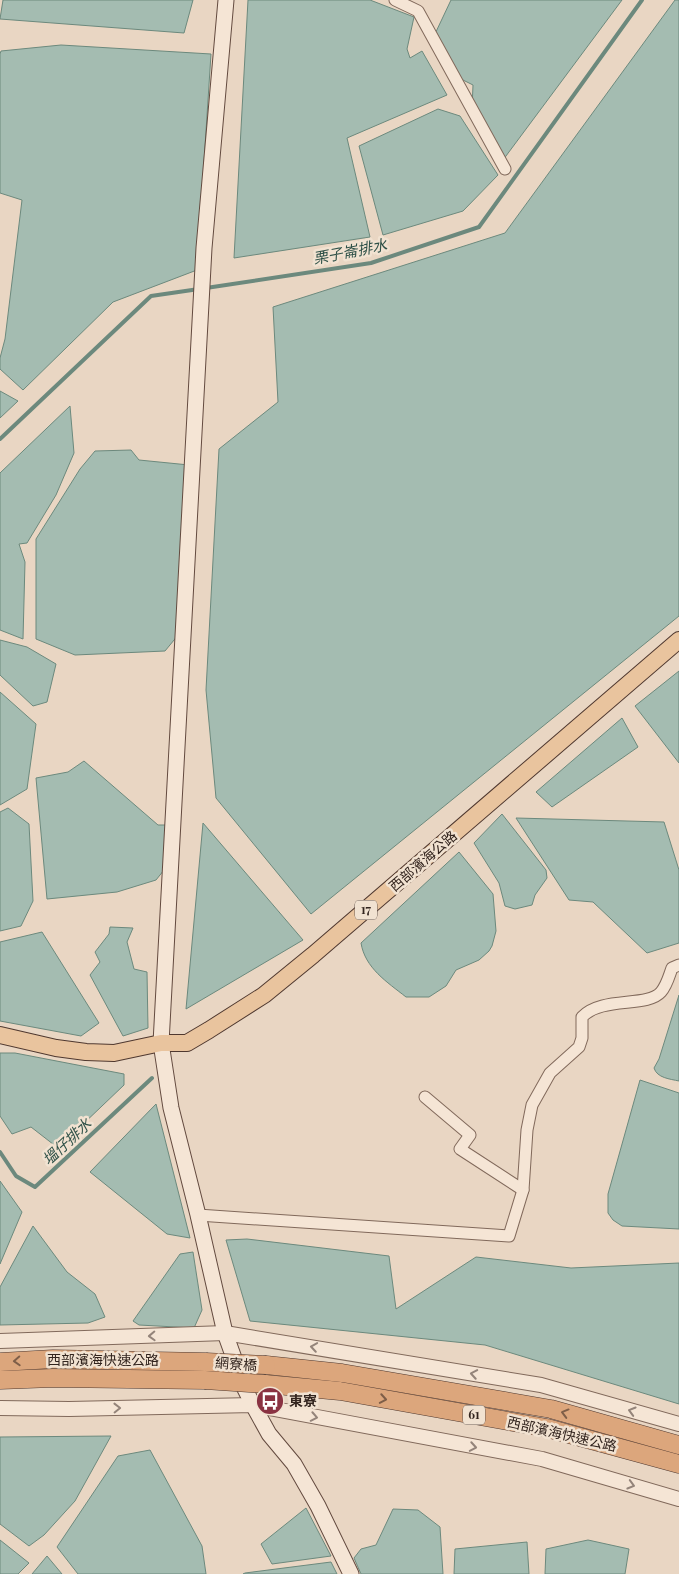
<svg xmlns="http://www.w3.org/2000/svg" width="679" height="1574" font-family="'Playfair Display','Noto Sans TC',serif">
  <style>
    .water { fill: #a4bcb1; stroke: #6c897d }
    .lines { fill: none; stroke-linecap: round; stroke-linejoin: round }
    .stream { stroke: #6c897d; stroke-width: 4 }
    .minor-casing { stroke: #81695b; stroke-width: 13 }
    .tertiary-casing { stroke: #81695b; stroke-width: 16 }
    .secondary-casing { stroke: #634a3f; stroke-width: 17 }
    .primary-casing { stroke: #4f382f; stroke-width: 18 }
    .trunk-casing { stroke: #4f382f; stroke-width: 19 }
    .minor { stroke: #f5e5d5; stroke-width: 11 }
    .tertiary { stroke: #f5e5d5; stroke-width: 14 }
    .secondary { stroke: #f5e5d5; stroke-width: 15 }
    .primary { stroke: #e9c49e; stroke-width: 16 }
    .trunk { stroke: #dca67c; stroke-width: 18 }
    .trunk-bridge-casing { stroke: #4f382f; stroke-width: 19; stroke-linecap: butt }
    .trunk-bridge { stroke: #dca67c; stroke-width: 18 }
    .oneway { stroke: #94847a }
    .oneway2 { stroke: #7e5e48 }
    .labels { text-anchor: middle; stroke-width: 5; stroke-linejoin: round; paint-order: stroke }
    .shield { fill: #f1e2d1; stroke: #6b5d54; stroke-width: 1 }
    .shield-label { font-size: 12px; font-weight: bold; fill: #32241e }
    .street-label { font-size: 14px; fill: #32241e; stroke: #f1e2d1 }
    .poi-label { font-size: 14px; font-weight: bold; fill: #32241e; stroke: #f1e2d1; text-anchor: start }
    .water-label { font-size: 15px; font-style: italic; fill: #2f5148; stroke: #f1e2d1 }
  </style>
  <rect width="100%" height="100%" fill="#e9d6c3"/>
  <g class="water">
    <path d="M3 0H193L184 33 0 19Z"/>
    <path d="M248 0H370L414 17 407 49 410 58 422 51 447 95 347 138 370 237 234 258Z"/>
    <path d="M451 0H622L503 160 472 109 473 85 455 76 434 36Z"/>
    <path d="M675 0H679V616L311 914 216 798 206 690 219 449 278 402 273 307 505 233Z"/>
    <path d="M61 45 211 54 197 270 113 302 23 390 0 369V358L5 339 22 200 0 193V54L1 51Z"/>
    <path d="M438 109 460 116 498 175 463 211 383 235 359 146Z"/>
    <path d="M0 391 18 401 0 418Z"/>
    <path d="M70 406 74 453 56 495 27 543 19 544 25 562 23 639 0 630V473Z"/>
    <path d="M131 450 139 460 189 465 179 634 165 651 75 655 36 639V539L80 469 95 451Z"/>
    <path d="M0 640 27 647 56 664 47 702 33 706 0 675Z"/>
    <path d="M679 671V763L635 706Z"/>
    <path d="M0 692 36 724 27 789 0 805Z"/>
    <path d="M622 718 638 747 552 807 536 792Z"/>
    <path d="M84 761 158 825H167L164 870 156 880 117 892 47 899 36 778 68 772Z"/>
    <path d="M8 808 29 824 33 901 21 926 0 931V812Z"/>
    <path d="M502 814 546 870 547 878 535 895 532 905 515 909 505 906 499 883 474 843Z"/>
    <path d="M516 818 664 822 679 870V943L647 953 593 902 569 900Z"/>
    <path d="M203 823 303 940 186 1009Z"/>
    <path d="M459 852 493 894 496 931 492 946 489 951 479 960 456 970 446 986 429 997H406C387 982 365 968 361 943Z"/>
    <path d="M110 927 133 928 127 942 134 969 147 972 148 1028 123 1036 90 975 100 962 95 952 109 934Z"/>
    <path d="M42 932 99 1023 81 1036 0 1021V942Z"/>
    <path d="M679 995V1081C670 1079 657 1078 654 1068L659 1059Z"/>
    <path d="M0 1053H15L124 1074V1085L58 1148 31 1127 12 1134 0 1116Z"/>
    <path d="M640 1080 679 1093V1229L622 1226 613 1220 608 1213V1194Z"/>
    <path d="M156 1104 190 1238 167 1234 90 1172Z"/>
    <path d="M0 1181 22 1212 0 1264Z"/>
    <path d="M33 1226 67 1272 95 1294 105 1317 88 1323 0 1325V1287Z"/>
    <path d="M247 1239 389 1256 396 1309 476 1257 571 1268 679 1263V1404L485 1345 250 1321 226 1240Z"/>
    <path d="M193 1252 202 1310 194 1328 139 1325 133 1321 180 1254Z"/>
    <path d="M111 1436 75 1501 44 1535 29 1546 0 1524V1437Z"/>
    <path d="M150 1450 202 1546 206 1574H78L57 1547 118 1456Z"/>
    <path d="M306 1508 331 1556 272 1564 261 1544Z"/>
    <path d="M393 1509 418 1510 440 1527 443 1574H361L354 1558 361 1549 376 1545Z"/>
    <path d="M0 1540 29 1563 18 1574H0Z"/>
    <path d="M588 1540 629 1549 625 1574H545L546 1549Z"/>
    <path d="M527 1542 529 1574H454L455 1549Z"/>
    <path d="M47 1556 62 1574H32Z"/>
    <path d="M331 1562 337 1574H243L245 1573Z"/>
  </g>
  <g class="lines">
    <g class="stream">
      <path d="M206 288 371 263 479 227 642 0"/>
      <path d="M0 439 151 296 199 289"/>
      <path d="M0 1152 16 1176 35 1187 152 1078"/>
    </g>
    <defs>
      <g id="minor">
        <path d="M395 0 418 11 505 169"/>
        <path d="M425 1097 470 1135 460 1149 523 1190"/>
        <path d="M198 1215 509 1236 523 1190 527 1130 532 1105 550 1073 579 1047 582 1038V1017C602 996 647 1008 661 992 667 985 669 976 672 968L679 965"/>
      </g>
      <g id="tertiary">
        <path d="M0 1341 225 1333 541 1385 679 1424"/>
        <path d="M0 1408 69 1409 253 1405 542 1459 679 1499"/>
      </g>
      <path id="secondary" d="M226 0 204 248 161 1043 171 1108 198 1215 225 1333 245 1389 253 1405 269 1434 294 1464 318 1506 351 1574"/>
      <path id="primary" d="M0 1035 56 1048 86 1052 114 1053 161 1043H187L209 1030 264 995 313 955 679 640"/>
      <g id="trunk">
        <path d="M0 1362 53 1359 206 1362"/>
        <path d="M266 1365 342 1373 551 1409 679 1445"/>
        <path d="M0 1380 53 1378 205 1380"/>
        <path d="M265 1384 340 1391 547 1428 679 1464"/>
      </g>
    </defs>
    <use href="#minor" class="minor-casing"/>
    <use href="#tertiary" class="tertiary-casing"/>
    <use href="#secondary" class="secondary-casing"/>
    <use href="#primary" class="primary-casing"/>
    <use href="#trunk" class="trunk-casing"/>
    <use href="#minor" class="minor"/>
    <use href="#tertiary" class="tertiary"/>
    <use href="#secondary" class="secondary"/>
    <use href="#primary" class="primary"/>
    <use href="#trunk" class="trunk"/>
    <defs>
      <g id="trunk-bridge">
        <path d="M206 1362 266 1365"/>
        <path d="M205 1380 265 1384"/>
      </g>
    </defs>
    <use href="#trunk-bridge" class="trunk-bridge-casing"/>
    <use href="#trunk-bridge" class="trunk-bridge"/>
  </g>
  <defs><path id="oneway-chevron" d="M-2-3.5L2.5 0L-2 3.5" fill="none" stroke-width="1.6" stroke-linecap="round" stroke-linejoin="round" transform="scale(1.25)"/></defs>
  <g class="oneway">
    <use href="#oneway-chevron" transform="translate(152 1336) rotate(178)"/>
    <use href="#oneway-chevron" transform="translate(314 1347) rotate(-171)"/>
    <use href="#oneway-chevron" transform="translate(474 1374) rotate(-170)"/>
    <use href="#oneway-chevron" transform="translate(117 1408) rotate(-1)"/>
    <use href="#oneway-chevron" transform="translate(632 1411) rotate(-164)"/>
    <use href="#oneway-chevron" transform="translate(314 1417) rotate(11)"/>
    <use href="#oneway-chevron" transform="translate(473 1447) rotate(10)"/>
    <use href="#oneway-chevron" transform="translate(631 1485) rotate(16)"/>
  </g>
  <g class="oneway2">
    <use href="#oneway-chevron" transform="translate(17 1361) rotate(177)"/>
    <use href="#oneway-chevron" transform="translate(383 1399) rotate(10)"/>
    <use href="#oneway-chevron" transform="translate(565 1413) rotate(-165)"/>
  </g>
  <defs>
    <symbol id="bus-disc" viewBox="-11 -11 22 22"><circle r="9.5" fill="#8a3242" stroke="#f1e2d1"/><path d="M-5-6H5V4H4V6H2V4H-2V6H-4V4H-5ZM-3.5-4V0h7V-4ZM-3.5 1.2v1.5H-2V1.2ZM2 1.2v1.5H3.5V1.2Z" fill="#fff"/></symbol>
  </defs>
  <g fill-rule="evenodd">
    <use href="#bus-disc" x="254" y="1385" width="32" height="32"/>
  </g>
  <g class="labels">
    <g class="shield">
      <rect x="355" y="900.5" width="22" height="19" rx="4"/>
      <rect x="463" y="1405.5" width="22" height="19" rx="4"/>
    </g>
    <g class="shield-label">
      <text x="366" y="914">17</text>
      <text x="474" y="1419">61</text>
    </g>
    <g class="street-label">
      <text transform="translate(423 861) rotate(-41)" y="5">西部濱海公路</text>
      <text x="103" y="1365">西部濱海快速公路</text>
      <text transform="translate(236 1364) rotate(4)" y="5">網寮橋</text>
      <text transform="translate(562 1434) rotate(13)" y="5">西部濱海快速公路</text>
    </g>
    <g class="poi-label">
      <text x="289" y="1406">東寮</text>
    </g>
    <g class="water-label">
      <text transform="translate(350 252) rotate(-11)" y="5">栗子崙排水</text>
      <text transform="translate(67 1142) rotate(-43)" y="5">塭仔排水</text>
    </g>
  </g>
</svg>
